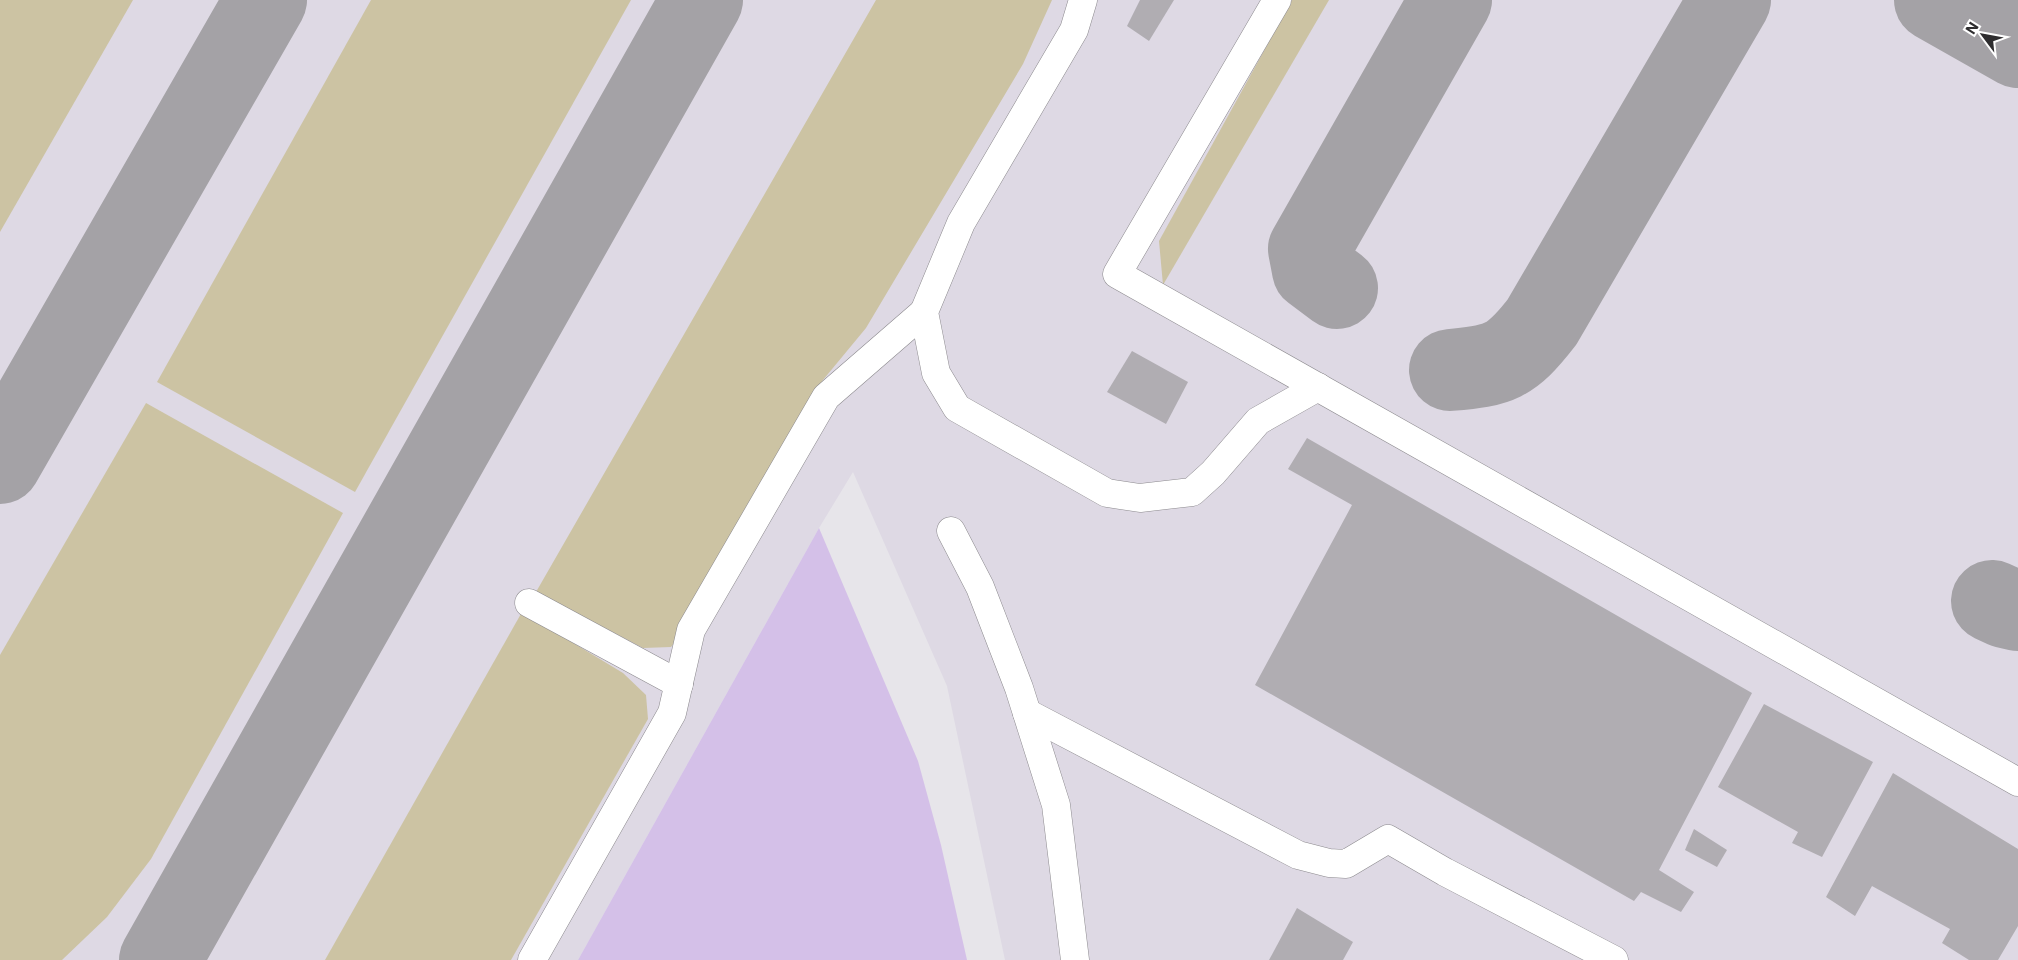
<svg xmlns="http://www.w3.org/2000/svg" width="2018" height="960" font-family="Inter,sans-serif">
  <style>
    .built { fill: #ded9e4 }
    .green { fill: #ccc3a3 }
    .water { fill: #d4c0e8 }
    .lines { fill: none; stroke-linecap: round; stroke-linejoin: round }
    .taxiway { stroke: #a4a2a6; stroke-width: 82 }
    .building { fill: #b0adb2 }
    .minor-casing { stroke: #8c8a8e; stroke-width: 29 }
    .minor { stroke: #fff; stroke-width: 28 }
  </style>
  <rect width="100%" height="100%" fill="#e7e5ea"/>
  <path class="built" d="M0 0H2018V960H1005L947 686 853 472 819 528 578 960H0Z"/>
  <g class="green">
    <path d="M0 0H133L0 232Z"/>
    <path d="M371 0H631L355 492 157 382Z"/>
    <path d="M876 0H1052L1023 64 866 328 823 380 689 606 681 634 671 647 643 648 536 592Z"/>
    <path d="M1292 0H1329L1163 285 1159 241Z"/>
    <path d="M146 403 343 513 151 859 107 917 62 960H0V655Z"/>
    <path d="M522 612 623 673 646 695 648 719 511 960H325Z"/>
  </g>
  <path class="water" d="M819 528 918 761 941 845 967 960H578Z"/>
  <g class="lines">
    <g class="taxiway">
      <path d="M1935 0 2018 47"/>
      <path d="M1337 288 1313 270 1309 249 1451 0"/>
      <path d="M1450 370C1499 366 1511 362 1542 322L1730 0"/>
      <path d="M0 463 266 0"/>
      <path d="M1992 601 2005 607 2018 610"/>
      <path d="M160 960 702 0"/>
    </g>
  </g>
  <g class="building">
    <path d="M1140 0H1174L1149 41 1127 26Z"/>
    <path d="M1132 351 1188 382 1166 424 1107 392Z"/>
    <path d="M1307 438 1752 693 1659 870 1694 892 1681 912 1641 892 1634 901 1255 685 1352 505 1288 469Z"/>
    <path d="M1764 704 1873 762 1822 857 1792 843 1798 832 1718 787Z"/>
    <path d="M1893 773 2018 849V926L1998 960H1969L1942 943 1950 929 1872 886 1855 916 1826 897Z"/>
    <path d="M1694 829 1727 850 1717 867 1685 850Z"/>
    <path d="M1297 908 1353 942 1343 960H1269Z"/>
  </g>
  <g class="lines">
    <defs>
      <g id="minor">
        <path d="M1083 0 1074 30 961 223 924 312 936 373 957 408 1107 493 1140 498 1192 492 1213 473 1258 421 1318 387"/>
        <path d="M1277 0 1117 274 2018 782"/>
        <path d="M951 531 980 587 1019 688 1056 805 1075 960"/>
        <path d="M529 603 679 684"/>
        <path d="M1027 713 1298 855 1329 863 1346 864 1388 839 1445 872 1614 960"/>
        <path d="M532 960 672 713 691 630 826 397 924 312"/>
      </g>
    </defs>
    <use href="#minor" class="minor-casing"/>
    <use href="#minor" class="minor"/>
  </g>
  <g transform="translate(1983 35) rotate(302)" stroke="#ffffff" stroke-width="4" paint-order="stroke">
  <path d="M0-4L9 19L0 12L-9 19Z" fill="#2e2d2f"/>
  <text y="-8" font-size="14" font-weight="bold" text-anchor="middle" fill="#2e2d2f">N</text>
  </g>
</svg>
